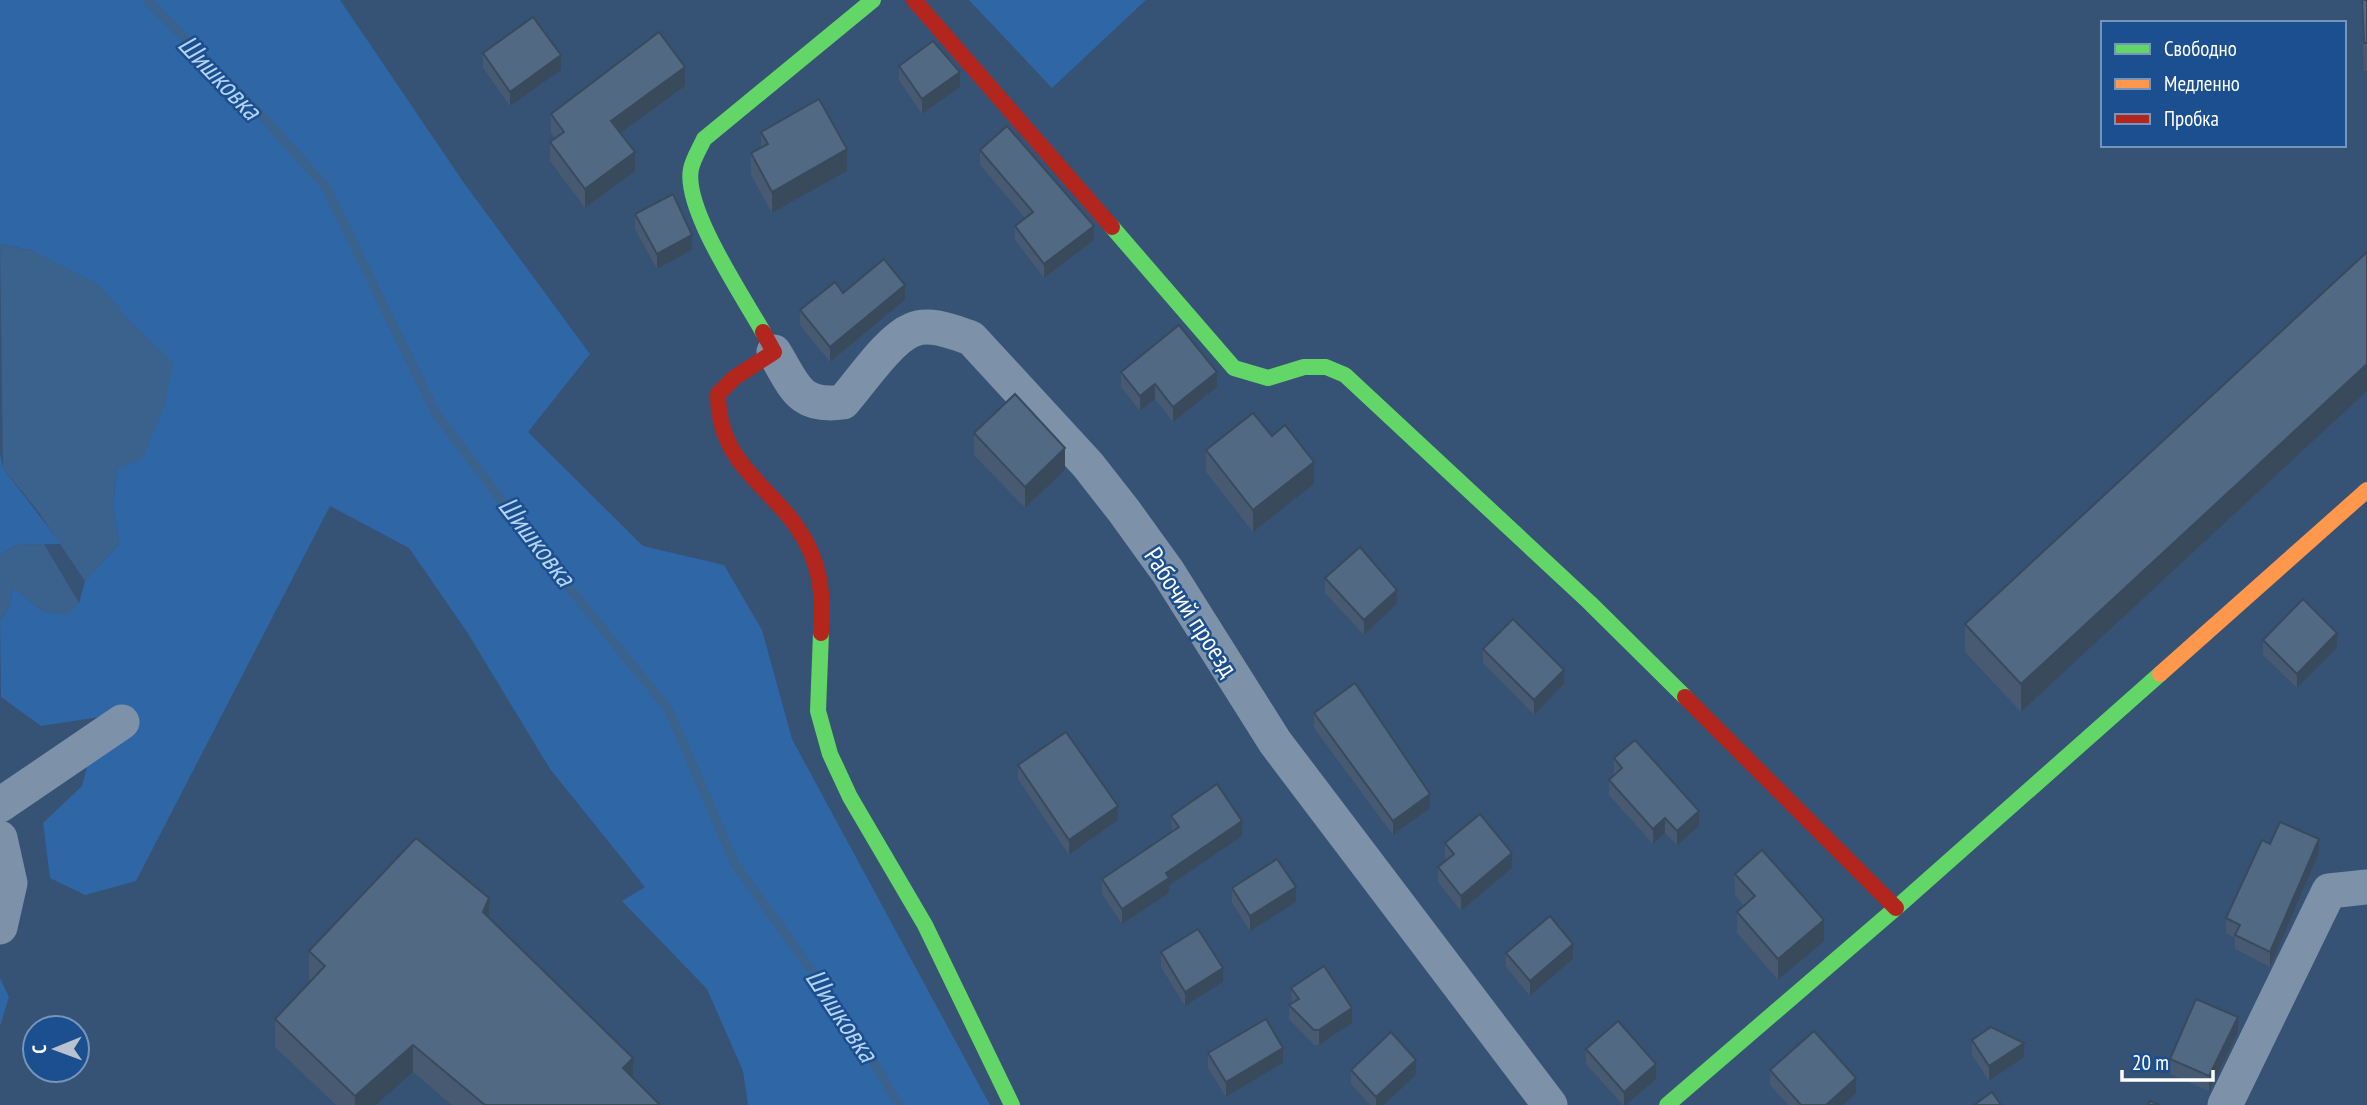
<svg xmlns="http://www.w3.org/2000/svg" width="2367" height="1105" font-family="'PT Sans Narrow',sans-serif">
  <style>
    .green { fill: #2f66a5 }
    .water { fill: #3b618d }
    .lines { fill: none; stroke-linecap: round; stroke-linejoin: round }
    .stream { stroke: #3b618d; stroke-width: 9 }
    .street { stroke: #7d92a8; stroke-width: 35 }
    .fast { stroke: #63d668; stroke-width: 16 }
    .slow { stroke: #ff974d; stroke-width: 16 }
    .jam { stroke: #b3261e; stroke-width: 16 }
    .wall { fill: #475a72 }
    .shaded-wall { fill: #394a5c }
    .building { fill: #526984; stroke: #394a5c; stroke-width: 2 }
    .labels { text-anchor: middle; stroke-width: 5; stroke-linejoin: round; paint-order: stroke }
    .street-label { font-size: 26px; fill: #fff; stroke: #1b4f8f }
    .water-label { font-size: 28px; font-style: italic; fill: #b5d3f5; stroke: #1b4f8f }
  </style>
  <rect width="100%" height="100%" fill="#365274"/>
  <g class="green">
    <path d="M0 0H340L464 183 590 354 528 432 643 546 724 565 762 630 792 739 990 1105H748L743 1071 707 989 622 901 645 887 550 769 467 632 409 548 330 506 136 881 85 895 50 878 43 823 82 786 100 717 41 726 1 697 0 621 9 608 13 588 44 612 67 614 79 603 85 581 119 544 113 505 117 469 172 362 138 329 34 251 0 244Z"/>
    <path d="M969 0H1146L1052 88Z"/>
    <path d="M0 453 3 468 61 544 16 545 0 555Z"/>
    <path d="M0 978 9 997 0 1026Z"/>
  </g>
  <g class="water">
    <path d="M0 244 34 251 98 284 138 329 173 362 165 405 142 459 117 469 113 505 119 544 85 581 37 510 3 468Z"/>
    <path d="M44 544 79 603 67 615 44 612 13 588 9 608 0 621V555L16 545Z"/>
  </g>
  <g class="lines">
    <path class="stream" d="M147 0 262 116 326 187 435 412 544 557 669 710 735 864 858 1035 899 1105"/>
    <g class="street">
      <path d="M774 352C795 386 798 408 843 402 860 383 889 339 912 330 930 322 953 332 971 338L1088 465 1124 511 1168 572 1275 742 1550 1105"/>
      <path d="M0 805 122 722"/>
      <path d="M0 838 10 883 0 927"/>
      <path d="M2225 1105 2329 891 2367 887"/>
    </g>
    <g class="fast">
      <path d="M1112 227 1234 368 1268 378 1304 367H1326L1345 375 1590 603 1685 697"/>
      <path d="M763 332C743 296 683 208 691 169 693 159 700 148 704 139L873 0"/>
      <path d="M821 633 818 711 830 754 850 797 925 925 1012 1105"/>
      <path d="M1667 1105 1896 908 2160 674"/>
    </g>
    <path class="slow" d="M2160 674 2367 490"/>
    <g class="jam">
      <path d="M914 0 1112 227"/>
      <path d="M763 332 774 352 734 378 718 394C718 471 780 487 809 548 822 575 823 604 821 633"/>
      <path d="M1685 697 1896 908"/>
    </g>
  </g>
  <g class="wall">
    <path d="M2361 0H2367V71H2364Z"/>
    <path d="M483 53 561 70 510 106 483 68Z"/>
    <path d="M899 66 960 87 922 114 899 80Z"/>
    <path d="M685 86 621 133 635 171 585 208 550 161V142L555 138 551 133V114Z"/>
    <path d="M761 132 847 171 772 213 751 175V153L761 148Z"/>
    <path d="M980 150 1094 240 1044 278 1015 240V226L1025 218 980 165Z"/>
    <path d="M635 214 692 250 657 269 635 229Z"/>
    <path d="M2367 252V391L2021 712 1965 652V624Z"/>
    <path d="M843 293 905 300 830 362 800 325V310Z"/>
    <path d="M1121 372 1217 387 1173 422 1155 399 1140 411 1121 387Z"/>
    <path d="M974 433 1065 470 1025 508 974 455Z"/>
    <path d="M1272 436 1314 484 1253 532 1206 472V450Z"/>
    <path d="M1325 578 1397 604 1364 635 1325 593Z"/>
    <path d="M2263 640 2337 648 2297 688 2263 655Z"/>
    <path d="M1483 649 1564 684 1534 715 1483 663Z"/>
    <path d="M1314 713 1430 808 1393 835 1314 728Z"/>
    <path d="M1614 758 1699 826 1677 845 1665 833 1653 844 1609 795V780L1615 774 1614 773Z"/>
    <path d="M1018 765 1118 820 1069 855 1018 779Z"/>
    <path d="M1171 816 1242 836 1169 886V893L1122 924 1102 894V879L1172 832Z"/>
    <path d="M1445 843 1512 868 1461 911 1438 882V867L1447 860 1445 858Z"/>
    <path d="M2270 844 2319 853 2270 967 2235 949V938L2226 933V918Z"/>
    <path d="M1735 874 1824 941 1778 980 1737 933V912L1744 906 1735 895Z"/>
    <path d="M1232 888 1296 902 1250 931 1232 903Z"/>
    <path d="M489 918 633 1078 660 1105H452L413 1072 376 1105H336L275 1047V1019L311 981 309 979V951Z"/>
    <path d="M1161 952 1223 982 1185 1006 1161 967Z"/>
    <path d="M1506 953 1573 959 1530 996 1506 967Z"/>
    <path d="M1291 988 1352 1023 1319 1045H1314L1289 1019V1005L1292 1003Z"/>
    <path d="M2238 1032 2209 1091 2170 1074V1059Z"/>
    <path d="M1972 1040 2024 1057 1989 1081 1972 1055Z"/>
    <path d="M1586 1049 1656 1079 1626 1105H1623L1586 1064Z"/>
    <path d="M1208 1053 1283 1063 1226 1097 1208 1068Z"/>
    <path d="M1351 1070 1416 1075 1384 1105H1370L1351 1084Z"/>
    <path d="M1770 1070 1856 1093 1843 1105H1788L1770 1085Z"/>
  </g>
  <g class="shaded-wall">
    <path d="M561 55V70L510 106V92Z"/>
    <path d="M685 67V86L611 140V121Z"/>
    <path d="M960 72V87L922 114V99Z"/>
    <path d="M847 149V171L772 213V192Z"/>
    <path d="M635 152V171L585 208V189Z"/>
    <path d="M1094 226V240L1044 278V264Z"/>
    <path d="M692 235V250L657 269V254Z"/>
    <path d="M905 285V300L830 362V347Z"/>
    <path d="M2367 364V391L2021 712V684Z"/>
    <path d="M1217 372V387L1173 422V407Z"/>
    <path d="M1155 384V399L1140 411V396Z"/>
    <path d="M1065 448V470L1025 508V487Z"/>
    <path d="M1314 462V484L1253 532V510Z"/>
    <path d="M1397 590V604L1364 635V620Z"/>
    <path d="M2337 633V648L2297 688V674Z"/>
    <path d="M1564 670V684L1534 715V700Z"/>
    <path d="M1430 794V808L1393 835V821Z"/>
    <path d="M1118 806V820L1069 855V840Z"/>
    <path d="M1699 811V826L1677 845V831Z"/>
    <path d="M1665 818V833L1653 844V829Z"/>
    <path d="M1242 821V836L1169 886V893L1122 924V909L1166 873Z"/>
    <path d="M2319 839V853L2270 967V952Z"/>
    <path d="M1512 853V868L1461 911V896Z"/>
    <path d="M1296 887V902L1250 931V916Z"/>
    <path d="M489 898V925L483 912Z"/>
    <path d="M1824 920V941L1778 980V959Z"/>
    <path d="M1573 944V959L1530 996V981Z"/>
    <path d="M1223 968V982L1185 1006V992Z"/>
    <path d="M1352 1008V1023L1319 1045V1030Z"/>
    <path d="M2238 1017V1032L2209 1091V1076Z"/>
    <path d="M2024 1043V1057L1989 1081V1066Z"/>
    <path d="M413 1045V1072L376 1105H355V1096Z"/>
    <path d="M1283 1048V1063L1226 1097V1082Z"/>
    <path d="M633 1058V1086L623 1068Z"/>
    <path d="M1416 1060V1075L1384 1105H1376V1097Z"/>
    <path d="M1656 1064V1079L1626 1105H1624V1092Z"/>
    <path d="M1856 1078V1093L1843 1105H1826Z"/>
  </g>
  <g class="building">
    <path d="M2362 0H2367V43H2364Z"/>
    <path d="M533 17 561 55 510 92 483 53Z"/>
    <path d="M659 32 685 67 611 121 635 152 585 189 550 142 564 132 551 114Z"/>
    <path d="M933 41 960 72 922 99 899 66Z"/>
    <path d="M819 99 847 149 772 192 751 153 768 144 761 132Z"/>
    <path d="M1007 126 1094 226 1044 264 1015 226 1033 212 980 150Z"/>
    <path d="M673 194 692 235 657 254 635 214Z"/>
    <path d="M2367 252V364L2021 684 1965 624Z"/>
    <path d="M884 259 905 285 830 347 800 310 835 282 843 293Z"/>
    <path d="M1179 325 1217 372 1173 407 1155 384 1140 396 1121 372Z"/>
    <path d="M1015 394 1065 448 1025 487 974 433Z"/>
    <path d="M1253 413 1272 436 1285 425 1314 462 1253 510 1206 450Z"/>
    <path d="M1360 547 1397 590 1364 620 1325 578Z"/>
    <path d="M2303 599 2337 633 2297 674 2263 640Z"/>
    <path d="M1513 619 1564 670 1534 700 1483 649Z"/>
    <path d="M1355 683 1430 794 1393 821 1314 713Z"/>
    <path d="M1066 732 1118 806 1069 840 1018 765Z"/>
    <path d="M1635 740 1699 811 1677 831 1665 818 1653 829 1609 780 1622 768 1614 758Z"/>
    <path d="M1217 784 1242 821 1166 873 1169 878 1122 909 1102 879 1179 827 1171 816Z"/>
    <path d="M1480 814 1512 853 1461 896 1438 867 1454 854 1445 843Z"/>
    <path d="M2280 822 2319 839 2270 952 2235 935 2240 925 2226 918 2262 840 2270 844Z"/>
    <path d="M416 838 489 898 483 912 633 1058 623 1068 660 1105H485L413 1045 355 1096 275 1019 325 966 309 951Z"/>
    <path d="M1762 850 1824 920 1778 959 1737 912 1755 896 1735 874Z"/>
    <path d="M1277 859 1296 887 1250 916 1232 888Z"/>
    <path d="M1550 916 1573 944 1530 981 1506 953Z"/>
    <path d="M1198 929 1223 968 1185 992 1161 952Z"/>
    <path d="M1324 966 1352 1008 1319 1030H1314L1289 1005 1299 999 1291 988Z"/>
    <path d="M2196 999 2238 1017 2209 1076 2170 1059Z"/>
    <path d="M1266 1019 1283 1048 1226 1082 1208 1053Z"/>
    <path d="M1618 1021 1656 1064 1624 1092 1586 1049Z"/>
    <path d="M1991 1027 2024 1043 1989 1066 1972 1040Z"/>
    <path d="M1814 1031 1856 1078 1826 1105H1801L1770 1070Z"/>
    <path d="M1391 1032 1416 1060 1376 1097 1351 1070Z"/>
    <path d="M1992 1092 2001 1105H1974Z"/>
    <path d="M2150 1101 2159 1105H2148Z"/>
  </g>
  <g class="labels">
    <g class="street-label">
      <text transform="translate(1191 612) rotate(57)" y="9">Рабочий проезд</text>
    </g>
    <g class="water-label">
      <text transform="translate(220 77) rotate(46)" y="10">Шишковка</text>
      <text transform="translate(537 541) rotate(52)" y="10">Шишковка</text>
      <text transform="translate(842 1015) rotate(56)" y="10">Шишковка</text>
    </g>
  </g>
  <rect x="2101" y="21" width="245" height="126" fill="#1b4f8f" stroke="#7695bc" stroke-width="2"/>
  <rect x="2115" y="44" width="35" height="10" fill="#63d668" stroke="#7695bc" stroke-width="2"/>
  <text x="2164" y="56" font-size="21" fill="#ffffff">Свободно</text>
  <rect x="2115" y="79" width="35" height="10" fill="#ff974d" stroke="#7695bc" stroke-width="2"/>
  <text x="2164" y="91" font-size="21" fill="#ffffff">Медленно</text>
  <rect x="2115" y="114" width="35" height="10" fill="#b3261e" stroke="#7695bc" stroke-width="2"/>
  <text x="2164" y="126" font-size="21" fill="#ffffff">Пробка</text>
  <g transform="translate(56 1049) rotate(269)"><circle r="33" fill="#1b4f8f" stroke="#7695bc" stroke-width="2"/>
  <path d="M0-5L12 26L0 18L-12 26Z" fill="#b9c2ce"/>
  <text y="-10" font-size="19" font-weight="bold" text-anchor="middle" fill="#ffffff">С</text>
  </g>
  <path d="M2122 1070v10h91v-10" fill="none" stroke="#ffffff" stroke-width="3.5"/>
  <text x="2132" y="1070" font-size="21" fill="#ffffff" stroke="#1b4f8f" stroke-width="5" paint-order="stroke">20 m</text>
</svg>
